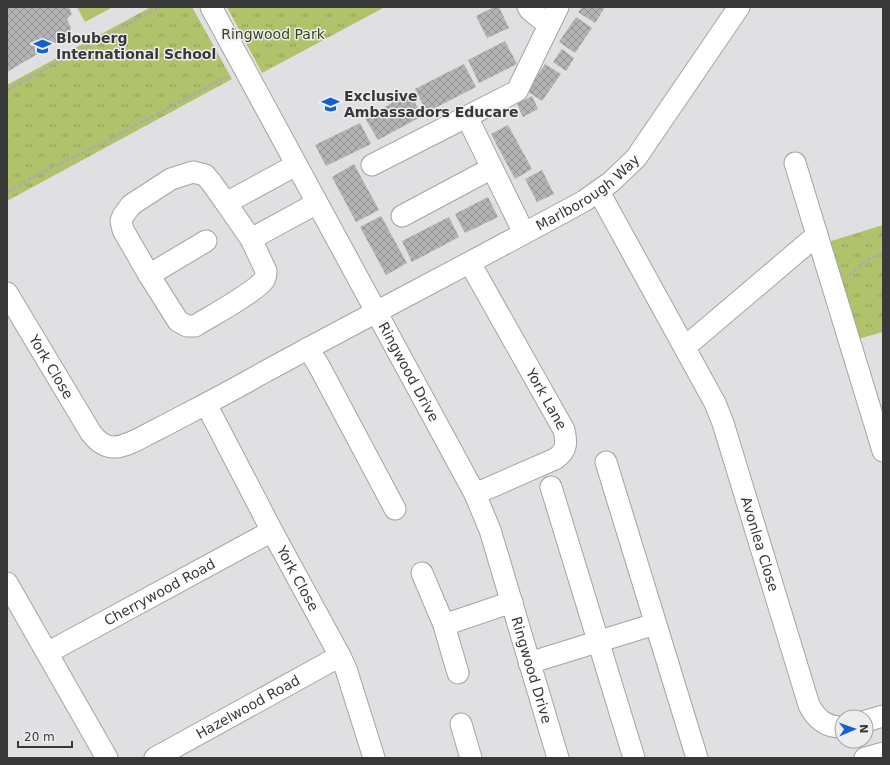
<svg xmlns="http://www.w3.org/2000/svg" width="890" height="765" font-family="'DejaVu Sans',sans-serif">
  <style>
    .grass { fill: #b0c36a }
    .park { fill: url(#park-tufts) }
    .building { fill: url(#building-cross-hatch) }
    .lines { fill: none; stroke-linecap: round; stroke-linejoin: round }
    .minor-casing { stroke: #a4a4a6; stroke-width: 23 }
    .path { stroke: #ababae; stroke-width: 2.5; stroke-dasharray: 4 2; stroke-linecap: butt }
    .minor { stroke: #fff; stroke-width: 21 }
    .labels { text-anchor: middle; stroke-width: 3; stroke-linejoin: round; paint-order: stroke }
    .park-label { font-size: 14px; fill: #3b441b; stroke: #ededf0 }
    .poi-label { font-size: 14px; font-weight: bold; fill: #383839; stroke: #ededf0; text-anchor: start }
    .street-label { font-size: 14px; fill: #383839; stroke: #ededf0 }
  </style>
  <defs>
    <pattern id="park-tufts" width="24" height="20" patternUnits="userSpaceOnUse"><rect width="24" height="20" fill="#b0c36a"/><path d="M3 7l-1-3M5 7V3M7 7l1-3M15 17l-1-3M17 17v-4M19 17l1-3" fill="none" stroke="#909f58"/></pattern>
    <pattern id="building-cross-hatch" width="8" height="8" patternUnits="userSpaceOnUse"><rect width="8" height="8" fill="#b3b3b5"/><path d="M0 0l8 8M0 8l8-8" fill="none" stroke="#939394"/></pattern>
  </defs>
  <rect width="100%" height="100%" fill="#e0e0e3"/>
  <path class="grass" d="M77 7H113L85 22Z"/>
  <g class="park">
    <path d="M151 7H192L232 79 7 201V85Z"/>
    <path d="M227 7H385L262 73Z"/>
    <path d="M883 225V332L858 339 828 242Z"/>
  </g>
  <g class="building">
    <path d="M10 7H69L72 14 67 19 71 28 68 36 7 72V9Z"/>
    <path d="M494 7H499L509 28 487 38 476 16Z"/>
    <path d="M582 7H605L595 23 578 12Z"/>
    <path d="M576 17 592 28 575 53 559 42Z"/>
    <path d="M505 41 517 64 479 83 468 60Z"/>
    <path d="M562 49 574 58 566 71 553 62Z"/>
    <path d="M464 64 476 87 427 112 415 89Z"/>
    <path d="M545 64 561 74 542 101 527 91Z"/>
    <path d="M410 93 422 116 378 140 365 118Z"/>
    <path d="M532 96 538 109 523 117 517 104Z"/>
    <path d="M360 123 371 144 326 166 315 145Z"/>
    <path d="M508 125 532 169 515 179 491 134Z"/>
    <path d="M354 164 379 210 356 222 332 177Z"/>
    <path d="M542 170 554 194 537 202 525 179Z"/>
    <path d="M488 197 498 217 465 233 455 214Z"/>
    <path d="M381 216 407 263 386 275 360 227Z"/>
    <path d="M449 217 459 237 412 262 402 241Z"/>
  </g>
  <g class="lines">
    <defs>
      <g id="minor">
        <path id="s1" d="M211 7 475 494 490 530 558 758"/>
        <path d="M528 7 530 10 549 25"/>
        <path d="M467 117 524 233"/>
        <path d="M795 163 883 451"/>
        <path d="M296 165 226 203 211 182 205 175 193 172 171 179 131 205 123 216 121 221 123 230 149 275 178 321 187 326H195C211 316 254 293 264 280 266 277 266 274 266 271L251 239 317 203"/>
        <path d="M372 165 517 91 558 7"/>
        <path id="s2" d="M599 192 715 403 723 423 809 705C816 719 826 727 842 727"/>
        <path d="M226 203 251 239"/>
        <path d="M402 216 492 168"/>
        <path id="s3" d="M470 263 564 430C567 443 567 451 555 459L475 494"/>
        <path d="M149 275 206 241"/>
        <path id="s4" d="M7 293 91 433C97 441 106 448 116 447 131 445 145 435 158 429 192 411 226 394 259 375 367 316 476 260 584 201L611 182 636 158 739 7"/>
        <path d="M685 347 817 235"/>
        <path d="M308 348 319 366 395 509"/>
        <path id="s5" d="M206 404 272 531 340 656 346 669 374 758"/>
        <path d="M606 462 697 758"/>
        <path d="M551 487 634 758"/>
        <path d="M422 573 444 625 458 673"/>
        <path d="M7 583 107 758"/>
        <path d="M444 625 512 602"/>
        <path id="s6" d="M47 653 272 531"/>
        <path d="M529 663 655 624"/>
        <path d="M866 721 883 716"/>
        <path d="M461 724 471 758"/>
        <path id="s7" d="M155 758 340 656"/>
        <path d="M865 758 883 753"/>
      </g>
    </defs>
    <use href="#minor" class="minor-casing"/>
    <g class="path">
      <path d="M7 90 160 7"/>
      <path d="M7 192 48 169 101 144 228 76"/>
      <path d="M849 276C860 266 868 257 883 254"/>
    </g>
    <use href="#minor" class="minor"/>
  </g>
  <defs>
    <symbol id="school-bare" viewBox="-9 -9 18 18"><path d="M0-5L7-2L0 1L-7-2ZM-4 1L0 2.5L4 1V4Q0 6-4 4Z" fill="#1361cb" stroke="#ededf0" stroke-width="2.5" paint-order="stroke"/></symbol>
  </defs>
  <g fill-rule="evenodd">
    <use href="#school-bare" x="30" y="34" width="25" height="25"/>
    <use href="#school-bare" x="318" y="92" width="25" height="25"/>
  </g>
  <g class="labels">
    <g class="park-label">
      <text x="273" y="39">Ringwood Park</text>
    </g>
    <g class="poi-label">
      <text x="56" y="43">Blouberg<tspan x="56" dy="16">International School</tspan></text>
      <text x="344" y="101">Exclusive<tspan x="344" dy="16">Ambassadors Educare</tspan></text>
    </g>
    <g class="street-label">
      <text dy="5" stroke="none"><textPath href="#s4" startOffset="730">Marlborough Way</textPath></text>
      <text dy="5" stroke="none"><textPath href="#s4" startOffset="86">York Close</textPath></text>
      <text dy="5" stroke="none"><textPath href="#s1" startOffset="415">Ringwood Drive</textPath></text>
      <text dy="5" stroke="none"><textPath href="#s3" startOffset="156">York Lane</textPath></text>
      <text dy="5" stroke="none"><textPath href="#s2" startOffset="389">Avonlea Close</textPath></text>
      <text dy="5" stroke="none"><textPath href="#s5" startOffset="197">York Close</textPath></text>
      <text dy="5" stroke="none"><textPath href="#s6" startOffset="128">Cherrywood Road</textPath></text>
      <text dy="5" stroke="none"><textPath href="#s1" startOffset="739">Ringwood Drive</textPath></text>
      <text dy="5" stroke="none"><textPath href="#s7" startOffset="106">Hazelwood Road</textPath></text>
    </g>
  </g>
  <rect width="890" height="765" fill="none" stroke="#383839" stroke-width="16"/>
  <g transform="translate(854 729) rotate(88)"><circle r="19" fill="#ededf0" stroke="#a5a5a7"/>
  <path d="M0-3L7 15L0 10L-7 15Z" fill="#1361cb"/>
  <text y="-6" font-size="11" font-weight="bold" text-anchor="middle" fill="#383839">N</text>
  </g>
  <path d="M18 741v6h54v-6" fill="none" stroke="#383839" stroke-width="2"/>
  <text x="24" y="741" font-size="12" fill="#383839" stroke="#ededf0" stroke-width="3" paint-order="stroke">20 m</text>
</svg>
